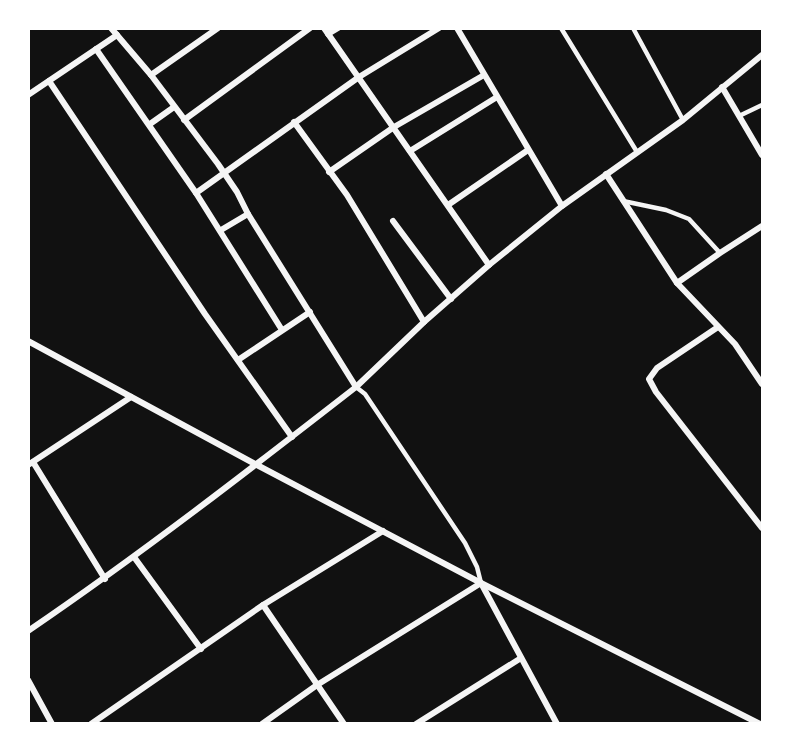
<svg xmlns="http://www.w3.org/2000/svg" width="791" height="752" font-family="'Libre Baskerville',serif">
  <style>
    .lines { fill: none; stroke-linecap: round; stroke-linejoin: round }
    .service { stroke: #f5f5f5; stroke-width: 4.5 }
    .minor { stroke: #f5f5f5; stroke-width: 6 }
  </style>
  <rect width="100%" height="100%" fill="#111"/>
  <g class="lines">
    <g class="service">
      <path d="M561 28 637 152"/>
      <path d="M633 28 683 120"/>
      <path d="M739 116 762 105"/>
      <path d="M623 201 666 210 689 219 720 253"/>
      <path d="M356 387 365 394 465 543 477 567 481 583"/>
    </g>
    <g class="minor">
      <path d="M324 28 489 265"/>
      <path d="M457 28 562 206"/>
      <path d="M328 34 338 28"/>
      <path d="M96 49 196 193 282 330"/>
      <path d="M151 75 218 28"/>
      <path d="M49 81 205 314 292 437"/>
      <path d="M722 87 762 155"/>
      <path d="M28 95 117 35"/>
      <path d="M184 120 310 28"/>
      <path d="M294 122 347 195 424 322"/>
      <path d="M150 124 174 107"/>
      <path d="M410 151 497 97"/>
      <path d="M329 172 394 127 484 75"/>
      <path d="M606 174 677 283 735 344 762 384"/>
      <path d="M196 193 359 77 439 28"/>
      <path d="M448 205 528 150"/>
      <path d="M393 221 451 299"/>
      <path d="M221 230 248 214"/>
      <path d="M677 283 720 253 762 226"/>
      <path d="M718 327 657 368 649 379 656 392 762 528"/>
      <path d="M28 341 257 465 481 583 760 724"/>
      <path d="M238 360 310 312"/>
      <path d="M356 387 424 322 489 265 562 206 683 120 762 55"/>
      <path d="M33 462 105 579"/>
      <path d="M28 465 131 397"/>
      <path d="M134 557 201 649"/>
      <path d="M263 605 344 724"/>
      <path d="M28 631C141 554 248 471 356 387L248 214 237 192 218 164 151 75 111 28"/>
      <path d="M28 680 52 724"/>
      <path d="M91 724 263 605 383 531"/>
      <path d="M262 724 317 685 481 583 557 724"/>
      <path d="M416 724 521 658"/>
    </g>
  </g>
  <rect width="791" height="752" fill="none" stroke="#ffffff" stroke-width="60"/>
</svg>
